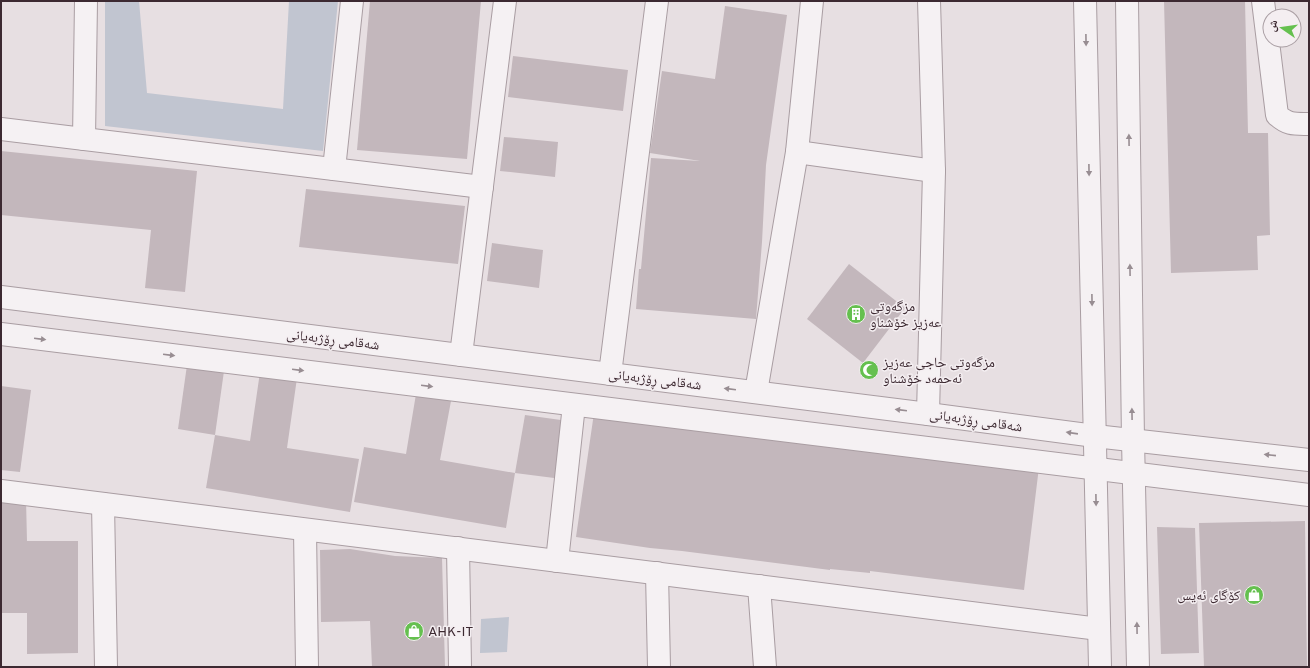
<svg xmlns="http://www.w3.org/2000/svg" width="1310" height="668" font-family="Overpass,'Noto Naskh Arabic',sans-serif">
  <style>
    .green { fill: #c1c5d0 }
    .building { fill: #c3b7bc }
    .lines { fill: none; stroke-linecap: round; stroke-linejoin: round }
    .minor-casing { stroke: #a99da2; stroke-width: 24 }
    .minor { stroke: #f5f1f3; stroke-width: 22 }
    .oneway { fill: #988d92 }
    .labels { text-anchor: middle; stroke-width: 3; stroke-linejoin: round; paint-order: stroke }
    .poi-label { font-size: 14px; fill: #3c2931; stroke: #f4eef1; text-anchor: start }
    .street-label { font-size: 14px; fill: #3c2931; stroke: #f4eef1 }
  </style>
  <rect width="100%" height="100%" fill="#e7dfe2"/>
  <g class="green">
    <path d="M105 1H139L147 93 283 109 289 1H338L323 151 105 126Z"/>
    <path d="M509 617 507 652 480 653 481 619Z"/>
  </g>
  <g class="building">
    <path d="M370 1H481L467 159 357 150Z"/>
    <path d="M1164 1H1245L1248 133H1268L1270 235 1257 236 1258 270 1171 273Z"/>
    <path d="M725 6 787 15 766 165 762 242 756 319 636 309 639 269H641L651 158 700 161 650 153 662 71 715 79Z"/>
    <path d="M513 56 628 70 623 111 508 97Z"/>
    <path d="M504 137 558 142 555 177 500 171Z"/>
    <path d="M1 151 197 171 185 292 145 288 151 230 1 215Z"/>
    <path d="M306 189 465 206 458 264 299 247Z"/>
    <path d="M492 243 543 250 539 288 487 281Z"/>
    <path d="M849 264 905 308 863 363 807 319Z"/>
    <path d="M187 365 224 371 215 435 178 429Z"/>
    <path d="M260 372 297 378 287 448 359 459 350 512 206 488 215 435 250 441Z"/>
    <path d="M1 386 31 390 20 472 1 470Z"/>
    <path d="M416 394 451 401 440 460 515 473 506 528 354 502 364 447 406 454Z"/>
    <path d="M594 413 1039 467 1024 590 870 571V573L830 569V570L682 551 650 548 576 537Z"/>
    <path d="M525 415 568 421 562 479 515 473Z"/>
    <path d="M1 499H26L27 541H78V653L27 654V613H1Z"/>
    <path d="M1305 521 1307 667H1204L1199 523Z"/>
    <path d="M1157 527 1195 528 1199 653 1161 654Z"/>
    <path d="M350 549 395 556 442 558 445 667H372L370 621 321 622 320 550Z"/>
  </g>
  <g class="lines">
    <defs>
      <g id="minor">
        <path d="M1085 1 1100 667"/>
        <path d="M1127 1 1133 440 1138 667"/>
        <path d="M1263 1 1277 115C1288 125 1294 124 1309 124"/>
        <path d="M1 129 482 187"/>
        <path d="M84 139 86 1"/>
        <path d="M797 152 934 171"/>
        <path d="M334 169 352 1"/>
        <path d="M1 297 928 414 1095 436 1309 460"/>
        <path d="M1 334 1309 495"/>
        <path d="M461 355 505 1"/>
        <path d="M610 374 657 1"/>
        <path d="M756 392 797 152 812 1"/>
        <path d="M928 414 934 171 929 1"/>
        <path d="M1 491 1099 629"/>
        <path d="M103 504 106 667"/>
        <path d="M305 530 307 667"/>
        <path d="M458 548 460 667"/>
        <path d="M557 561 574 405"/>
        <path d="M657 573 659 667"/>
        <path d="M759 586 765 667"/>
      </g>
    </defs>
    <use href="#minor" class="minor-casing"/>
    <use href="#minor" class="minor"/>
  </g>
  <defs><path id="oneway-solid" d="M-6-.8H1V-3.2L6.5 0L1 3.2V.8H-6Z"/></defs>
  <g class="oneway">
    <use href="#oneway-solid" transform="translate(1086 40) rotate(89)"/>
    <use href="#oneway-solid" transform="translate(1129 140) rotate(-91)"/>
    <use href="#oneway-solid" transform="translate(1089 170) rotate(89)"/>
    <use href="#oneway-solid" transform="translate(1130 270) rotate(-91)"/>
    <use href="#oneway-solid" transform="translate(1092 300) rotate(89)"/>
    <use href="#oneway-solid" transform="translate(40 339) rotate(7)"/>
    <use href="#oneway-solid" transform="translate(169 355) rotate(7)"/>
    <use href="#oneway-solid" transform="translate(298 370) rotate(7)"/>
    <use href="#oneway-solid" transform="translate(427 386) rotate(7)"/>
    <use href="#oneway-solid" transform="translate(730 389) rotate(-173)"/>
    <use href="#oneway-solid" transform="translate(901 410) rotate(-173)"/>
    <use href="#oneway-solid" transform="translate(1132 414) rotate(-91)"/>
    <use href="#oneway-solid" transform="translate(1072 433) rotate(-172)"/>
    <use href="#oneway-solid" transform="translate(1270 455) rotate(-174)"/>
    <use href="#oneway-solid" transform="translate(1096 500) rotate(89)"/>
    <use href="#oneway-solid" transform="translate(1137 628) rotate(-91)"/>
  </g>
  <defs>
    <symbol id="building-disc" viewBox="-11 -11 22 22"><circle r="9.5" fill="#65c04f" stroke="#f4eef1"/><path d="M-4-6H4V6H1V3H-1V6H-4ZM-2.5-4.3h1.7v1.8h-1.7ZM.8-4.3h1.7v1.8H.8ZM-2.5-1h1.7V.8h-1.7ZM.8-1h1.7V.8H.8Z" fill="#fff"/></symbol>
    <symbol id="mosque-disc" viewBox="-11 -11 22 22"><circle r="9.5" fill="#65c04f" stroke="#f4eef1"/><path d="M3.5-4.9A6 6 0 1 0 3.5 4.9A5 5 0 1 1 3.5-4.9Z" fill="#fff"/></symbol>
    <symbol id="shop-disc" viewBox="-11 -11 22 22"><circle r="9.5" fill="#65c04f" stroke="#f4eef1"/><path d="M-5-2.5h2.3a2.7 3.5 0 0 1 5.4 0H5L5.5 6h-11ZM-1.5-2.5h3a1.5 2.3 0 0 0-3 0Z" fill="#fff"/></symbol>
  </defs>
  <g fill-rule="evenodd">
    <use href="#building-disc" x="845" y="303" width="22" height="22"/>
    <use href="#mosque-disc" x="858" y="359" width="22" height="22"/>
    <use href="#shop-disc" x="1243" y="584" width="22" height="22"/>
    <use href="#shop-disc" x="403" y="620" width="22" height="22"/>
  </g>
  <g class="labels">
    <g class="poi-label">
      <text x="870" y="311">مزگەوتی<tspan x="870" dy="16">عەزیز خۆشناو</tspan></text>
      <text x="883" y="367">مزگەوتی حاجی عەزیز<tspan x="883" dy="16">ئەحمەد خۆشناو</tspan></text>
      <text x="1240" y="600" text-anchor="end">کۆگای ئەیس</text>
      <text x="428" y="636">AHK-IT</text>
    </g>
    <g class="street-label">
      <text transform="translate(333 339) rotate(7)" y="5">شەقامی ڕۆژبەیانی</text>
      <text transform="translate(655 379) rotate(7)" y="5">شەقامی ڕۆژبەیانی</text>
      <text transform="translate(976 420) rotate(8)" y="5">شەقامی ڕۆژبەیانی</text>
    </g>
  </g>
  <rect width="1310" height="668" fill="none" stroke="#3c2931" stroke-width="4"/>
  <g transform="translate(1282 28) rotate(283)"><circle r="19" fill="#f4eef1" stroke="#aa9fa4"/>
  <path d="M0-3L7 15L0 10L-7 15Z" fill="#65c04f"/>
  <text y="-6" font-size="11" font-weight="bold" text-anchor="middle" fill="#3c2931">ش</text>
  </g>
</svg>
